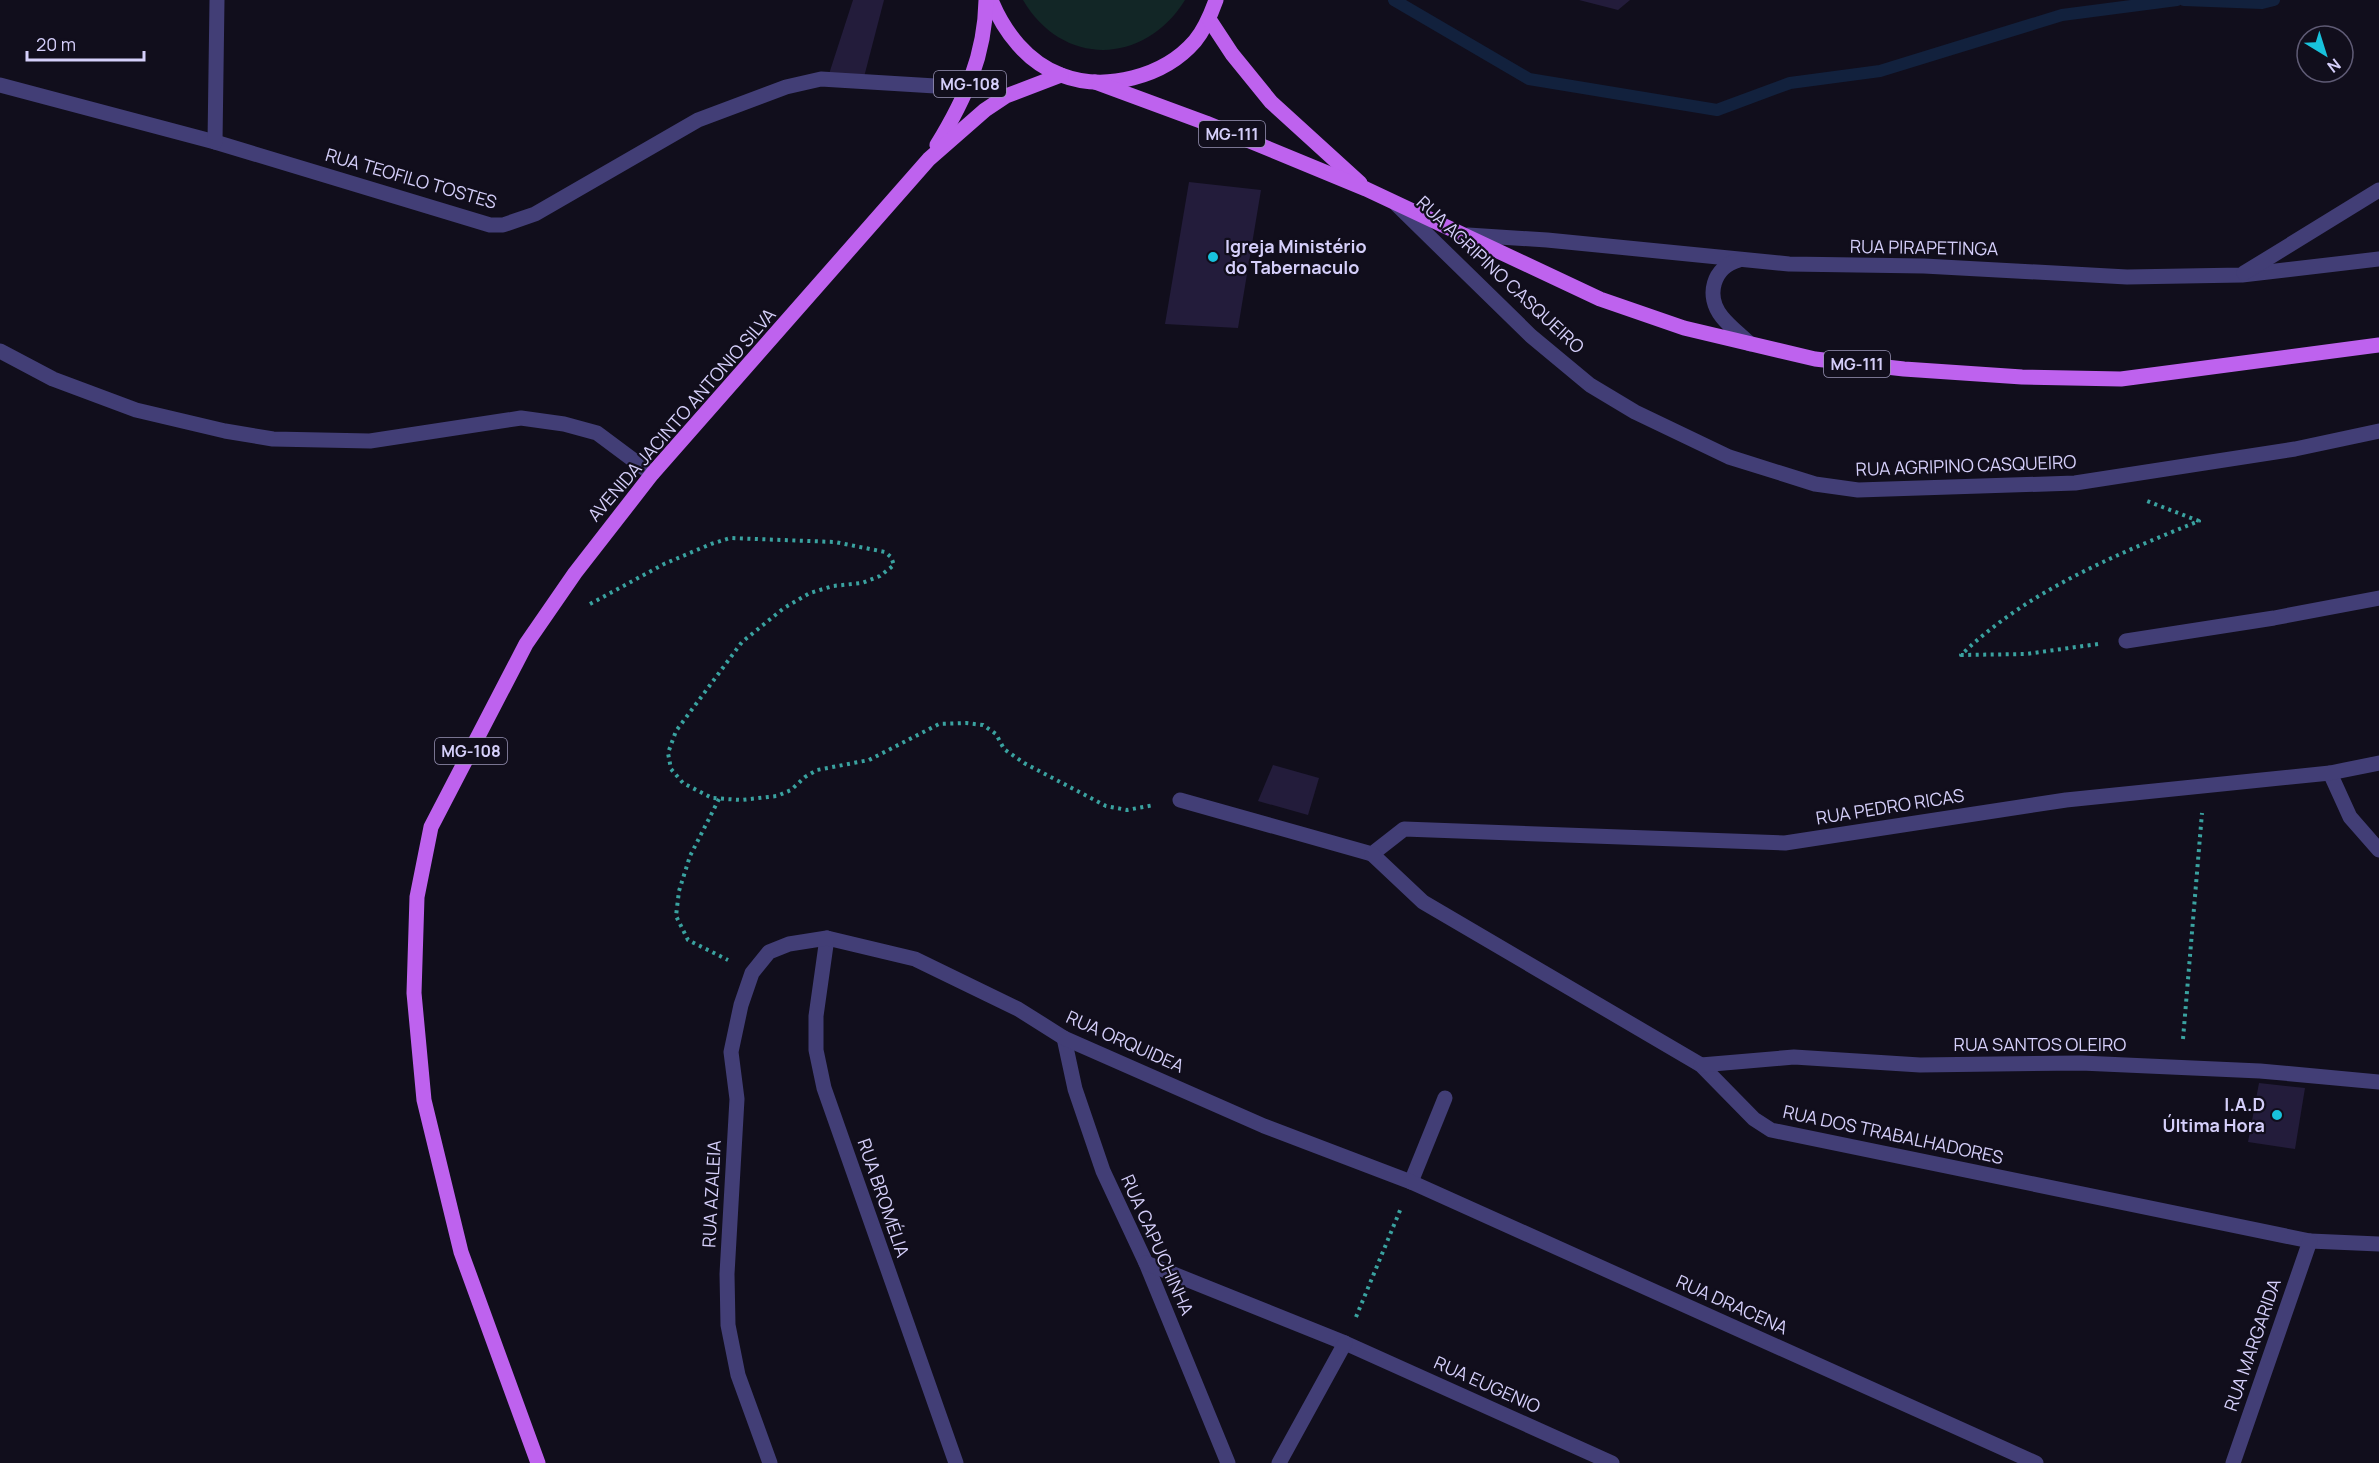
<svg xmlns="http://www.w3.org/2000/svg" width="2379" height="1463" font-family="Manrope,sans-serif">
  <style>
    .green { fill: #122626 }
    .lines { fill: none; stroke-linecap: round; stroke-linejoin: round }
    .stream { stroke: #12213d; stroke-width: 12 }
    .building { fill: #231c3b }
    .path { stroke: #3aa2a0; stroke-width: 4; stroke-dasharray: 3 4.5; stroke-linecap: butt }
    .minor { stroke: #423e76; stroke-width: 15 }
    .major { stroke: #be62ee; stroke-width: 15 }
    .poi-dot { fill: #18c2dc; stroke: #110e1c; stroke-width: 2 }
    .labels { text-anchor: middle; stroke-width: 4.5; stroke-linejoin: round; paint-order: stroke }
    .shield { fill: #110e1c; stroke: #9a95b7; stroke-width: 1.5 }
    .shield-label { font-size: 16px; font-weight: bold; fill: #d5cffa }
    .street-label { font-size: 18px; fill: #d5cffa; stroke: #110e1c }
    .poi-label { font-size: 18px; font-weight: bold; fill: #d5cffa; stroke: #110e1c; text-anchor: start }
  </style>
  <rect width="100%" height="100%" fill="#110e1c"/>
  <path class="green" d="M1023 0H1185C1144 66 1062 67 1023 0Z"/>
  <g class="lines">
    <g class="stream">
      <path d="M1394 0 1529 79 1717 110 1790 83 1880 71 2062 15 2177 0"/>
      <path d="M2184 0 2262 3 2274 0"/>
    </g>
  </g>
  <g class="building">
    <path d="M853 0H884L864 77 829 74Z"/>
    <path d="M1579 0H1630L1618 10Z"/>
    <path d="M1189 182 1261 190 1238 328 1165 324Z"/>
    <path d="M1273 765 1319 778 1308 815 1258 801Z"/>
    <path d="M2259 1083 2305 1088 2295 1149 2248 1142Z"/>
  </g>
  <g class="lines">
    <g class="path">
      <path d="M590 604 664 564 711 544 730 538 835 542 885 552 891 557 894 565 880 576 862 583 833 586 810 593 784 608 742 642 676 731 668 753 671 769 683 783 712 798 741 800 777 796 791 790 805 777 817 770 869 760 939 724 966 723 983 725 996 734 1004 749 1024 763 1106 806 1127 810 1154 805"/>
      <path d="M2098 644 2026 654 1961 655C2027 591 2115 555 2199 521L2147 501"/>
      <path d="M719 799 690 856 679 891 676 916 688 940 728 960"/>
      <path d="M2183 1039 2202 813"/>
      <path d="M1356 1317 1401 1208"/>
    </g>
    <g class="minor">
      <path d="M0 85 215 142 490 225H503L535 214 698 120 786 87 821 79 968 88"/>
      <path d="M215 142 217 0"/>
      <path d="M1397 205 1531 336 1590 385 1635 412 1729 457 1815 484 1858 490 2075 483 2295 449 2379 431"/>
      <path d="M1468 235 1547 240 1789 264 1924 266 2127 277 2242 275 2379 259"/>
      <path d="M1739 260C1713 267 1705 296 1722 317 1730 327 1741 335 1750 344"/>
      <path d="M2244 273 2379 190"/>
      <path d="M0 351 53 379 136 410 225 431 273 439 370 441 521 418 564 424 597 433 652 474"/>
      <path d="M2126 641 2274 618 2379 598"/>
      <path d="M2330 773 2350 817 2379 850"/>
      <path d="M1180 800 1372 854 1404 829 1785 843 2066 800 2330 773 2379 763"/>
      <path d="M1372 854 1423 902 1701 1065 1754 1119 1771 1130 2310 1241 2379 1244"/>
      <path d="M827 938 816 1016V1050L824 1088 956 1463"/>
      <path d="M1064 1038 1075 1089 1103 1171 1146 1263 1228 1463"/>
      <path d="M1701 1065 1794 1057 1920 1065 2081 1063 2260 1071 2379 1082"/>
      <path d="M1411 1182 1445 1098"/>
      <path d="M1146 1263 1345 1343 1612 1463"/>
      <path d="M770 1463 738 1375 728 1325 727 1274 737 1099 731 1052 741 1005 752 973 769 952 789 944 827 938 915 959 1018 1009 1064 1038 1264 1126 1411 1182 2036 1463"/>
      <path d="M1279 1463 1345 1343"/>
      <path d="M2233 1463 2310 1241"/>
    </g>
    <g class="major">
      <path d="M991 0C1004 32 1027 62 1061 75 1105 92 1164 77 1195 41 1205 29 1211 14 1216 0"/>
      <path d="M1209 19 1232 54 1271 102 1360 183"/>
      <path d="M1095 82 1206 123 1366 189 1600 299 1684 328 1815 359 1904 369 2022 377 2121 379 2379 345"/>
      <path d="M937 145C965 99 985 56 986 0"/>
      <path d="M538 1463 461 1252 424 1100 414 993 417 897 431 827 526 644 575 573 652 474 929 159 985 110 1006 96 1061 75"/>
    </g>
  </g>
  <g class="poi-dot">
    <circle cx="1213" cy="257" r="6"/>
    <circle cx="2277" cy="1115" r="6"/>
  </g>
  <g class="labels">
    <g class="shield">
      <rect x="934" y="71" width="72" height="26" rx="4.5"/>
      <rect x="1199" y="121" width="66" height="26" rx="4.5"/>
      <rect x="1824" y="351" width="66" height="26" rx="4.5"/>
      <rect x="435" y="738" width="72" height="26" rx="4.5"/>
    </g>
    <g class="shield-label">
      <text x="970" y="90">MG-108</text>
      <text x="1232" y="140">MG-111</text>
      <text x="1857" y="370">MG-111</text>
      <text x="471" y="757">MG-108</text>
    </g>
    <g class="street-label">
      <text transform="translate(411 179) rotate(16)" y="6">RUA TEOFILO TOSTES</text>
      <text transform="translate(1924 248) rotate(1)" y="6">RUA PIRAPETINGA</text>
      <text transform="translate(1500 275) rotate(43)" y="6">RUA AGRIPINO CASQUEIRO</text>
      <text transform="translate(682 415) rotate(-49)" y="6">AVENIDA JACINTO ANTONIO SILVA</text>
      <text transform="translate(1966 466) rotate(-2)" y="6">RUA AGRIPINO CASQUEIRO</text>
      <text transform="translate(1890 807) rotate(-9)" y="6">RUA PEDRO RICAS</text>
      <text transform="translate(1125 1042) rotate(24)" y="6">RUA ORQUIDEA</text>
      <text x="2040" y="1051">RUA SANTOS OLEIRO</text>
      <text transform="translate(1893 1135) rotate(12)" y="6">RUA DOS TRABALHADORES</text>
      <text transform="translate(712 1194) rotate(-87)" y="6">RUA AZALEIA</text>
      <text transform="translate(883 1198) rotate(71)" y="6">RUA BROMÉLIA</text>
      <text transform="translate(1157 1245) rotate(66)" y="6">RUA CAPUCHINHA</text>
      <text transform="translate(1732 1305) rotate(24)" y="6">RUA DRACENA</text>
      <text transform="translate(2253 1345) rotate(-71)" y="6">RUA MARGARIDA</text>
      <text transform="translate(1487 1385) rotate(24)" y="6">RUA EUGENIO</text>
    </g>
    <g class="poi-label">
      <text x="1225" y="253">Igreja Ministério<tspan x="1225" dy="21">do Tabernaculo</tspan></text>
      <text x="2265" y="1111" text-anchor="end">I.A.D<tspan x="2265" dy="21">Última Hora</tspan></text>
    </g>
  </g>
  <g transform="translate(2325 54) rotate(142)"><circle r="28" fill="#110e1c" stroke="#5f5b75" stroke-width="1.5"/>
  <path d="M0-4.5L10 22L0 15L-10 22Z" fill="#18c2dc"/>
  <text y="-9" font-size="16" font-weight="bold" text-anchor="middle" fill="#d5cffa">N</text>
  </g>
  <path d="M27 51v9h117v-9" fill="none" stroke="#d5cffa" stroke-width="3"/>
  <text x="36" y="51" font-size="18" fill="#d5cffa" stroke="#110e1c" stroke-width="4.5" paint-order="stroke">20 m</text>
</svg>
